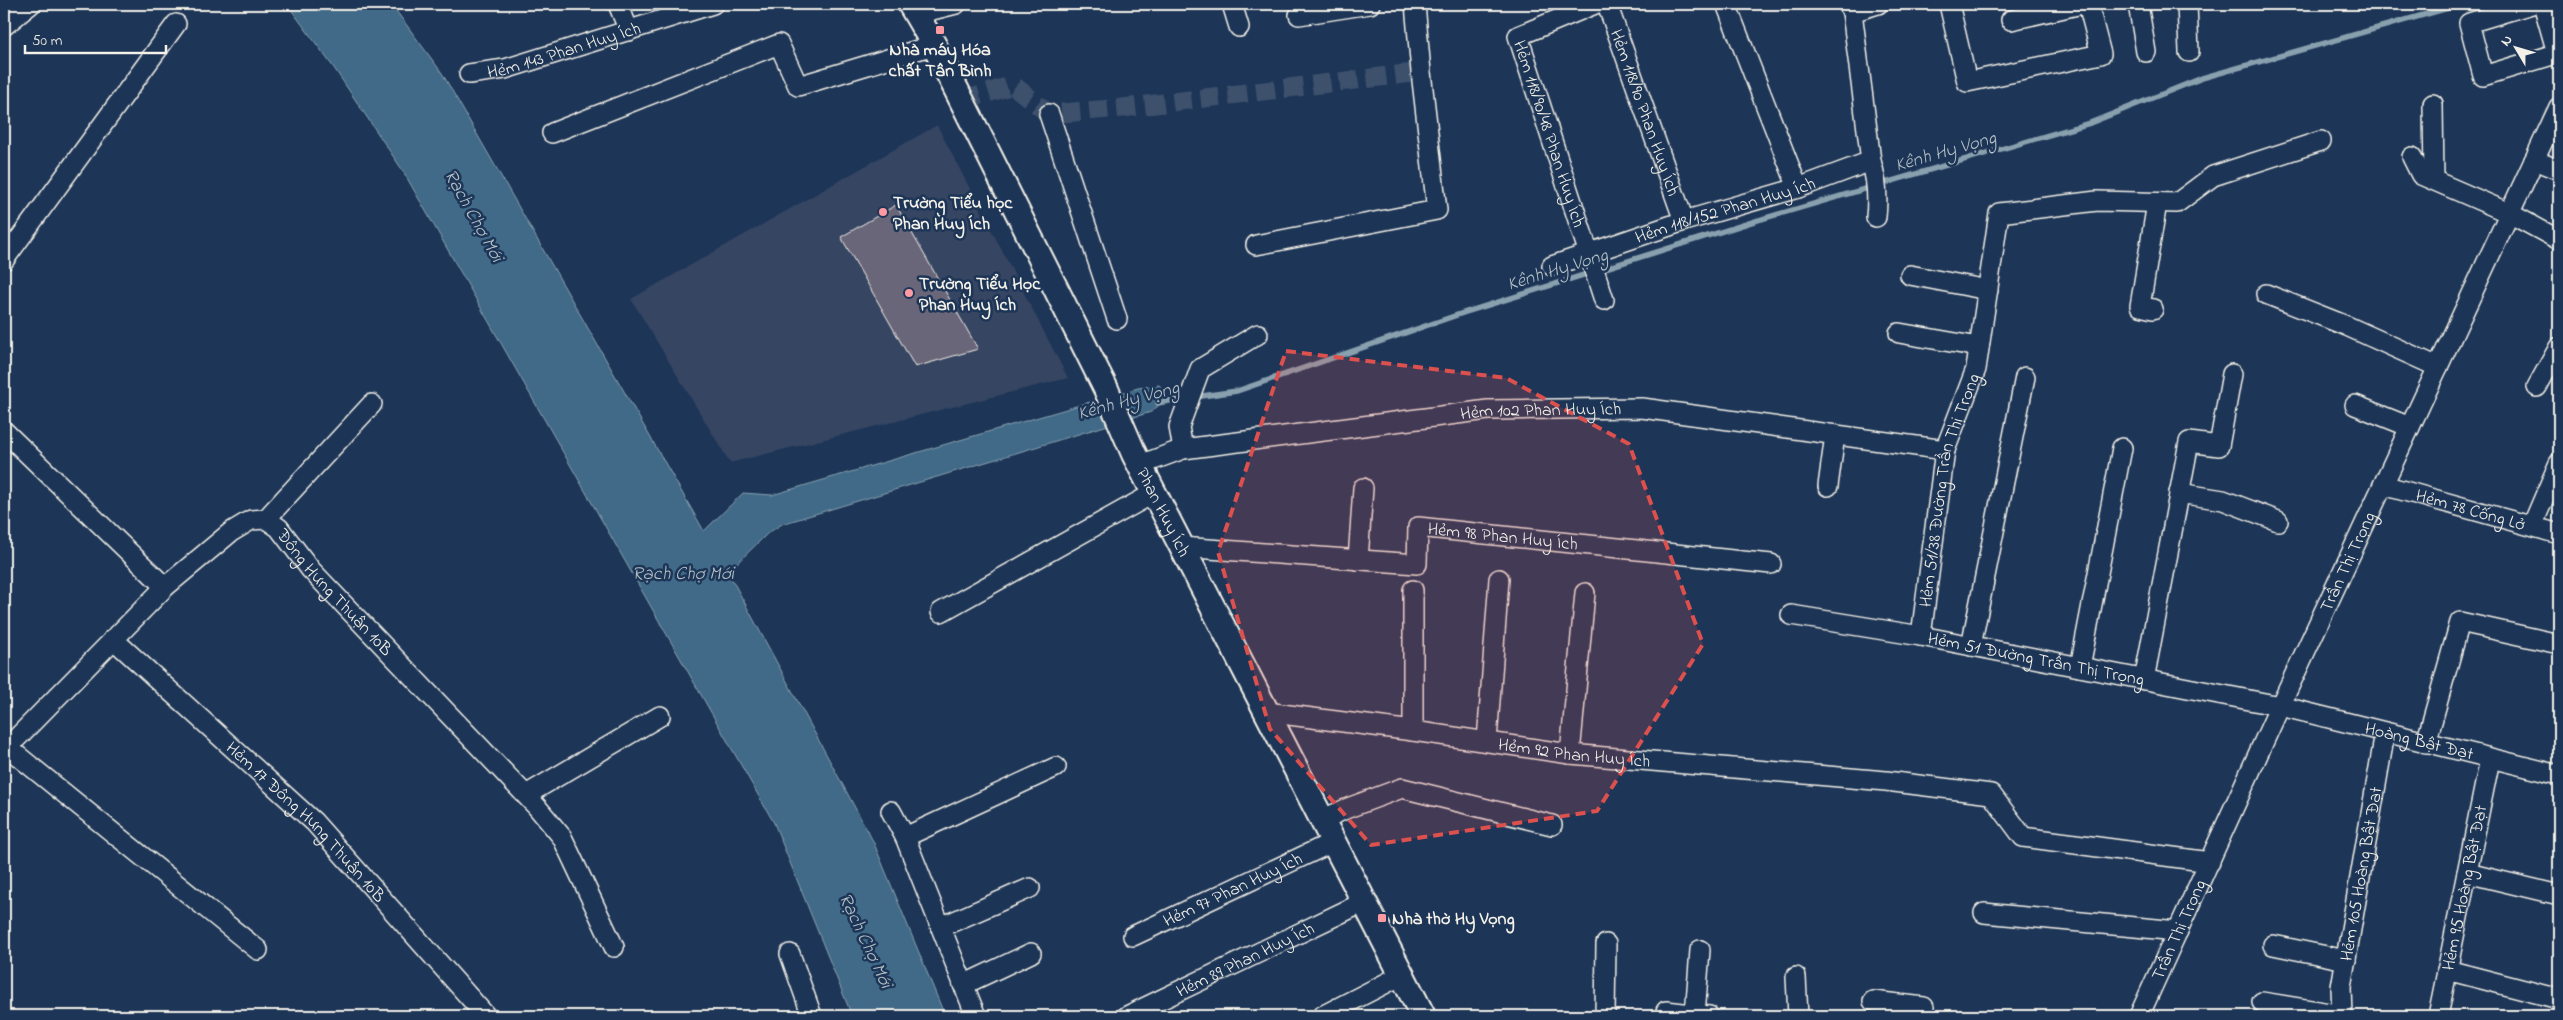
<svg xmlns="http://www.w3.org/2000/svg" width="2563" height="1020" font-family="'Indie Flower',sans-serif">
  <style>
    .built { fill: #344462 }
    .water { fill: #416b88; stroke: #89a1ae }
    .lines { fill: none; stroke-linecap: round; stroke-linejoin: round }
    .stream { stroke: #89a1ae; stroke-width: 5.5 }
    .building { fill: #6b667a; stroke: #f4f1e8 }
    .minor-tunnel { stroke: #3d516d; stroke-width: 19; stroke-dasharray: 19 9; stroke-linecap: butt }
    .minor-casing { stroke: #f4f1e8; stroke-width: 22 }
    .major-casing { stroke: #f4f1e8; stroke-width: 28 }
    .minor { stroke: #1d3557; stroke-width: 19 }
    .major { stroke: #1d3557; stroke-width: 24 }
    .marked { fill: #dc504e; fill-opacity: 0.2; stroke: #dc504e; stroke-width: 4; stroke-dasharray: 10 6; stroke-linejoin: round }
    .poi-dot { fill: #ff9aa2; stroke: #1d3557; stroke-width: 2 }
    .labels { text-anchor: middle; stroke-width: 5; stroke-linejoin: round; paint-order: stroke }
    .street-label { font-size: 18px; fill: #f4f1e8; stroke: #1d3557 }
    .poi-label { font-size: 18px; font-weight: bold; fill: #f4f1e8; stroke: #1d3557; text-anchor: start }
    .water-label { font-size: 19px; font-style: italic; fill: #b5c2c6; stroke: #1d3557 }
  </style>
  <rect width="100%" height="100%" fill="#1d3557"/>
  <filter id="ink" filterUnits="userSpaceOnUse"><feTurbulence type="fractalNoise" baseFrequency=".02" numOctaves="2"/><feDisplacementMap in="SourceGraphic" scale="10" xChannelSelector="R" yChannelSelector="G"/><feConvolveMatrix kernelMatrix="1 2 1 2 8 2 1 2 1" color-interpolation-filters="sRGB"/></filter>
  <g filter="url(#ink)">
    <path class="built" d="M937 125 1068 378 730 463 631 299Z"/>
    <path class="water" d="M287 4H391L442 73 704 531 743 493 772 495 1138 388 1159 385 1164 390V401L1151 412 782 524 768 533 728 572 873 841 945 1016H852L774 823 403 171 334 68Z"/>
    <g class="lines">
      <g class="stream">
        <path d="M1195 397 1237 391 1463 313 1755 221 2090 123 2202 78 2462 4"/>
        <path d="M1158 403 1185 398"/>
      </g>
    </g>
    <path class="building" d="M896 205 978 349 915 367 841 237Z"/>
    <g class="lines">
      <path class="minor-tunnel" d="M962 101 1013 85 1049 114 1122 108 1421 72"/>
      <defs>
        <g id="minor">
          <path d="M618 4 629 31"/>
          <path d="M1232 4 1239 27"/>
          <path id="s1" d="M1595 4 1518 36 1604 300"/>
          <path id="s2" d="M1607 4 1684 221"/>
          <path d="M1726 4 1798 188"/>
          <path d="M1848 4 1852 12 1871 161C1877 180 1878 198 1876 217"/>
          <path d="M1949 4 1967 82 2101 54 2088 4"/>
          <path d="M2138 4 2146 52"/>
          <path d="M2187 4 2189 52"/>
          <path d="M2532 4 2469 23 2483 76 2559 53"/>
          <path d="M2543 4 2557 53"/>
          <path d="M1852 12 1878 4"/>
          <path d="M916 14 956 4"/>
          <path d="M1299 15 1370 4"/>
          <path d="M2011 20 2082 4"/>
          <path d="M4 26 31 4"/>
          <path id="s3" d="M469 74 505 69 713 4"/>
          <path d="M2433 104 2434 180"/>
          <path d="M1049 114 1117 319"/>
          <path d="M552 133 779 44 798 86 934 45"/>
          <path d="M2412 157 2421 175 2509 213 2559 240"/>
          <path d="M2534 160 2559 170"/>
          <path d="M1256 245 1437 210 1421 72 1415 4"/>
          <path d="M4 260 176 24"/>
          <path id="s4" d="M1552 266 1684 221 1798 188 1871 161"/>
          <path d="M1910 275 1988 290"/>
          <path d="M2266 294 2347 326 2438 367"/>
          <path d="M2153 309 2140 306 2157 203"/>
          <path d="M1899 333 1979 347"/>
          <path d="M2537 387 2559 347"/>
          <path d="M2355 405 2410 427"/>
          <path d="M4 431 165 587"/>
          <path d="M1183 449 1179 427 1200 369 1258 334"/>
          <path id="s5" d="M1140 465 1183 449 1488 410 1642 408 1945 450"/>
          <path id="s6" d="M2383 485 2559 534"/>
          <path d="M1828 486 1835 435"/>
          <path d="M2179 493 2223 500 2278 521"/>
          <path d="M266 519 372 404"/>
          <path d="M2532 526 2559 463"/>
          <path id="s7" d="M1181 547 1417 564 1418 527 1771 564"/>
          <path d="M1358 560 1363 488"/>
          <path d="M1413 590V731"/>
          <path d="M941 612 1154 493"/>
          <path id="s8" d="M1791 615 1921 636 2280 706 2559 775"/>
          <path id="s9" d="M1921 636 1945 450 1976 369 1999 213 2097 201 2177 203 2213 176 2321 141"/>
          <path id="s10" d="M113 639 314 822 486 1016"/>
          <path d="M1971 646 2025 377"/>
          <path d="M2080 667 2122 448"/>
          <path d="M2144 680 2189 442 2219 446 2232 374"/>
          <path id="s11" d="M1266 712 1413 731 1570 754 1886 781 1991 794 2023 837 2210 862"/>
          <path d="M1487 741 1499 579"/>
          <path d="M2426 743 2460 622 2559 644"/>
          <path d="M7 747 258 950"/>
          <path id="s12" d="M4 751 165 587 231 532 251 520 266 519 279 528 311 570 537 807 562 837 614 947"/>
          <path d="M1570 754 1585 593"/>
          <path d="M526 795 660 716"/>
          <path d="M891 811 905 837 976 1016"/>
          <path d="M1321 820 1348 808 1402 788 1552 825"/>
          <path d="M905 837 1056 767"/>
          <path d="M2467 873 2559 895"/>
          <path d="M1984 913 2178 931"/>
          <path d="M941 927 1030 888"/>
          <path id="s13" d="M1133 936 1333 842"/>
          <path d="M2273 945 2346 960"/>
          <path d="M790 954 812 1016"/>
          <path d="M2447 970 2559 999"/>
          <path d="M1796 977 1798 1016"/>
          <path d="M963 985 1031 953"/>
          <path d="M1873 1001 1924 1007V1016"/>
          <path d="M2262 1002 2342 1015"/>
          <path d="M1695 1015 1700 950"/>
          <path id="s14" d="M1127 1016 1364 902"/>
          <path d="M1322 1016 1402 975"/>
          <path d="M1605 1016 1606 944"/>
          <path d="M1666 1016V1011L1709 1016"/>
          <path id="s15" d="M2139 1016 2280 706 2559 107"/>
          <path id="s16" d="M2342 1016 2341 987 2385 733"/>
          <path id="s17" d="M2438 1016 2490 759"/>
        </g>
        <g id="major">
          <path id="s18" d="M910 4 934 45 1106 389 1134 454 1423 1016"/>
        </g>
      </defs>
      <use href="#minor" class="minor-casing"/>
      <use href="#major" class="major-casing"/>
      <use href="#minor" class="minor"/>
      <use href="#major" class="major"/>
    </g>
  </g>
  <path class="marked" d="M1286 351 1506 378 1629 444 1703 644 1597 811 1371 845 1270 729 1218 552Z"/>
  <g class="poi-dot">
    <rect x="935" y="25" width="10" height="10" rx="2.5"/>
    <circle cx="883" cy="212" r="5"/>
    <circle cx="909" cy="293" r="5"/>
    <rect x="1377" y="913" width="10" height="10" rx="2.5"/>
  </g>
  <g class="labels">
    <g class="street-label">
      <text dy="6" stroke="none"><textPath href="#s3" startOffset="98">Hẻm 143 Phan Huy Ích</textPath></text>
      <text dy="6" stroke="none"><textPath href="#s2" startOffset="115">Hẻm 118/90 Phan Huy Ích</textPath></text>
      <text dy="6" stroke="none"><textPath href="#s1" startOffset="186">Hẻm 118/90/48 Phan Huy Ích</textPath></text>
      <text dy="6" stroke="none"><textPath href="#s4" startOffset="182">Hẻm 118/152 Phan Huy Ích</textPath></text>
      <text dy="6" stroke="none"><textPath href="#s5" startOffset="406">Hẻm 102 Phan Huy Ích</textPath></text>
      <text dy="6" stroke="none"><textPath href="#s9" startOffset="149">Hẻm 51/38 Đường Trần Thị Trọng</textPath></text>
      <text dy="6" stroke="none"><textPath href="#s6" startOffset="91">Hẻm 78 Cống Lở</textPath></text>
      <text dy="6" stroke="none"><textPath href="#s18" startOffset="568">Phan Huy Ích</textPath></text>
      <text dy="6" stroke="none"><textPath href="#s7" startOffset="359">Hẻm 98 Phan Huy Ích</textPath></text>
      <text dy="6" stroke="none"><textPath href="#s15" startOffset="500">Trần Thị Trọng</textPath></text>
      <text dy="6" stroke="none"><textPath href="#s12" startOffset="455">Đông Hưng Thuận 10B</textPath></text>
      <text dy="6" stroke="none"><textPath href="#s8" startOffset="249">Hẻm 51 Đường Trần Thị Trọng</textPath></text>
      <text dy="6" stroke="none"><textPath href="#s8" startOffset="641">Hoàng Bật Đạt</textPath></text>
      <text dy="6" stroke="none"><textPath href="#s11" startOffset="311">Hẻm 92 Phan Huy Ích</textPath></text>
      <text dy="6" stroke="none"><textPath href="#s10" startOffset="266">Hẻm 17 Đông Hưng Thuận 10B</textPath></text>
      <text dy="6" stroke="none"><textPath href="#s16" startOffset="144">Hẻm 105 Hoàng Bật Đạt</textPath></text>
      <text dy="6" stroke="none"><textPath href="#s17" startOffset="131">Hẻm 95 Hoàng Bật Đạt</textPath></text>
      <text dy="6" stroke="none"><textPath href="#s13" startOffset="110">Hẻm 97 Phan Huy Ích</textPath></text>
      <text dy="6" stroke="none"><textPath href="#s15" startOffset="95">Trần Thị Trọng</textPath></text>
      <text dy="6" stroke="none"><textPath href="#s14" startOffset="131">Hẻm 89 Phan Huy Ích</textPath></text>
    </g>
    <g class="poi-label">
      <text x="940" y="55" text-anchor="middle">Nhà máy Hóa<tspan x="940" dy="21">chất Tân Bình</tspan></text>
      <text x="893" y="208">Trường Tiểu học<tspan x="893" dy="21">Phan Huy Ích</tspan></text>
      <text x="919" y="289">Trường Tiểu Học<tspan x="919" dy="21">Phan Huy Ích</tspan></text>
      <text x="1392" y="924">Nhà thờ Hy Vọng</text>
    </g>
    <g class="water-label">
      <text transform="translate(1945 150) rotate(-16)" y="7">Kênh Hy Vọng</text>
      <text transform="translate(475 215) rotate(61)" y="7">Rạch Chợ Mới</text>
      <text transform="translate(1557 268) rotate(-17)" y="7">Kênh Hy Vọng</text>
      <text transform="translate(1128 399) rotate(-15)" y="7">Kênh Hy Vọng</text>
      <text x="683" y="579">Rạch Chợ Mới</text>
      <text transform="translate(867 940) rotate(65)" y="7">Rạch Chợ Mới</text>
    </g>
  </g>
  <rect width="2563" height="1020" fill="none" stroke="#1d3557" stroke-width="20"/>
  <rect x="10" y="10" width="2543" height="1000" fill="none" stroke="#f4f1e8" stroke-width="2" filter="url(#ink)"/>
  <g transform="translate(2516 48) rotate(308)" stroke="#1d3557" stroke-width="4" paint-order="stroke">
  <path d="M0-4L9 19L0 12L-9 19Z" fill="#f4f1e8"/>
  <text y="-8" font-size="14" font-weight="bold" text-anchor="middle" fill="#f4f1e8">N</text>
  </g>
  <path d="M25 45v8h141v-8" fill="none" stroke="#f4f1e8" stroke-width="2.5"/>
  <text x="32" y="45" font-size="15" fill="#f4f1e8" stroke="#1d3557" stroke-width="4" paint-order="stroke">50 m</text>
</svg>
